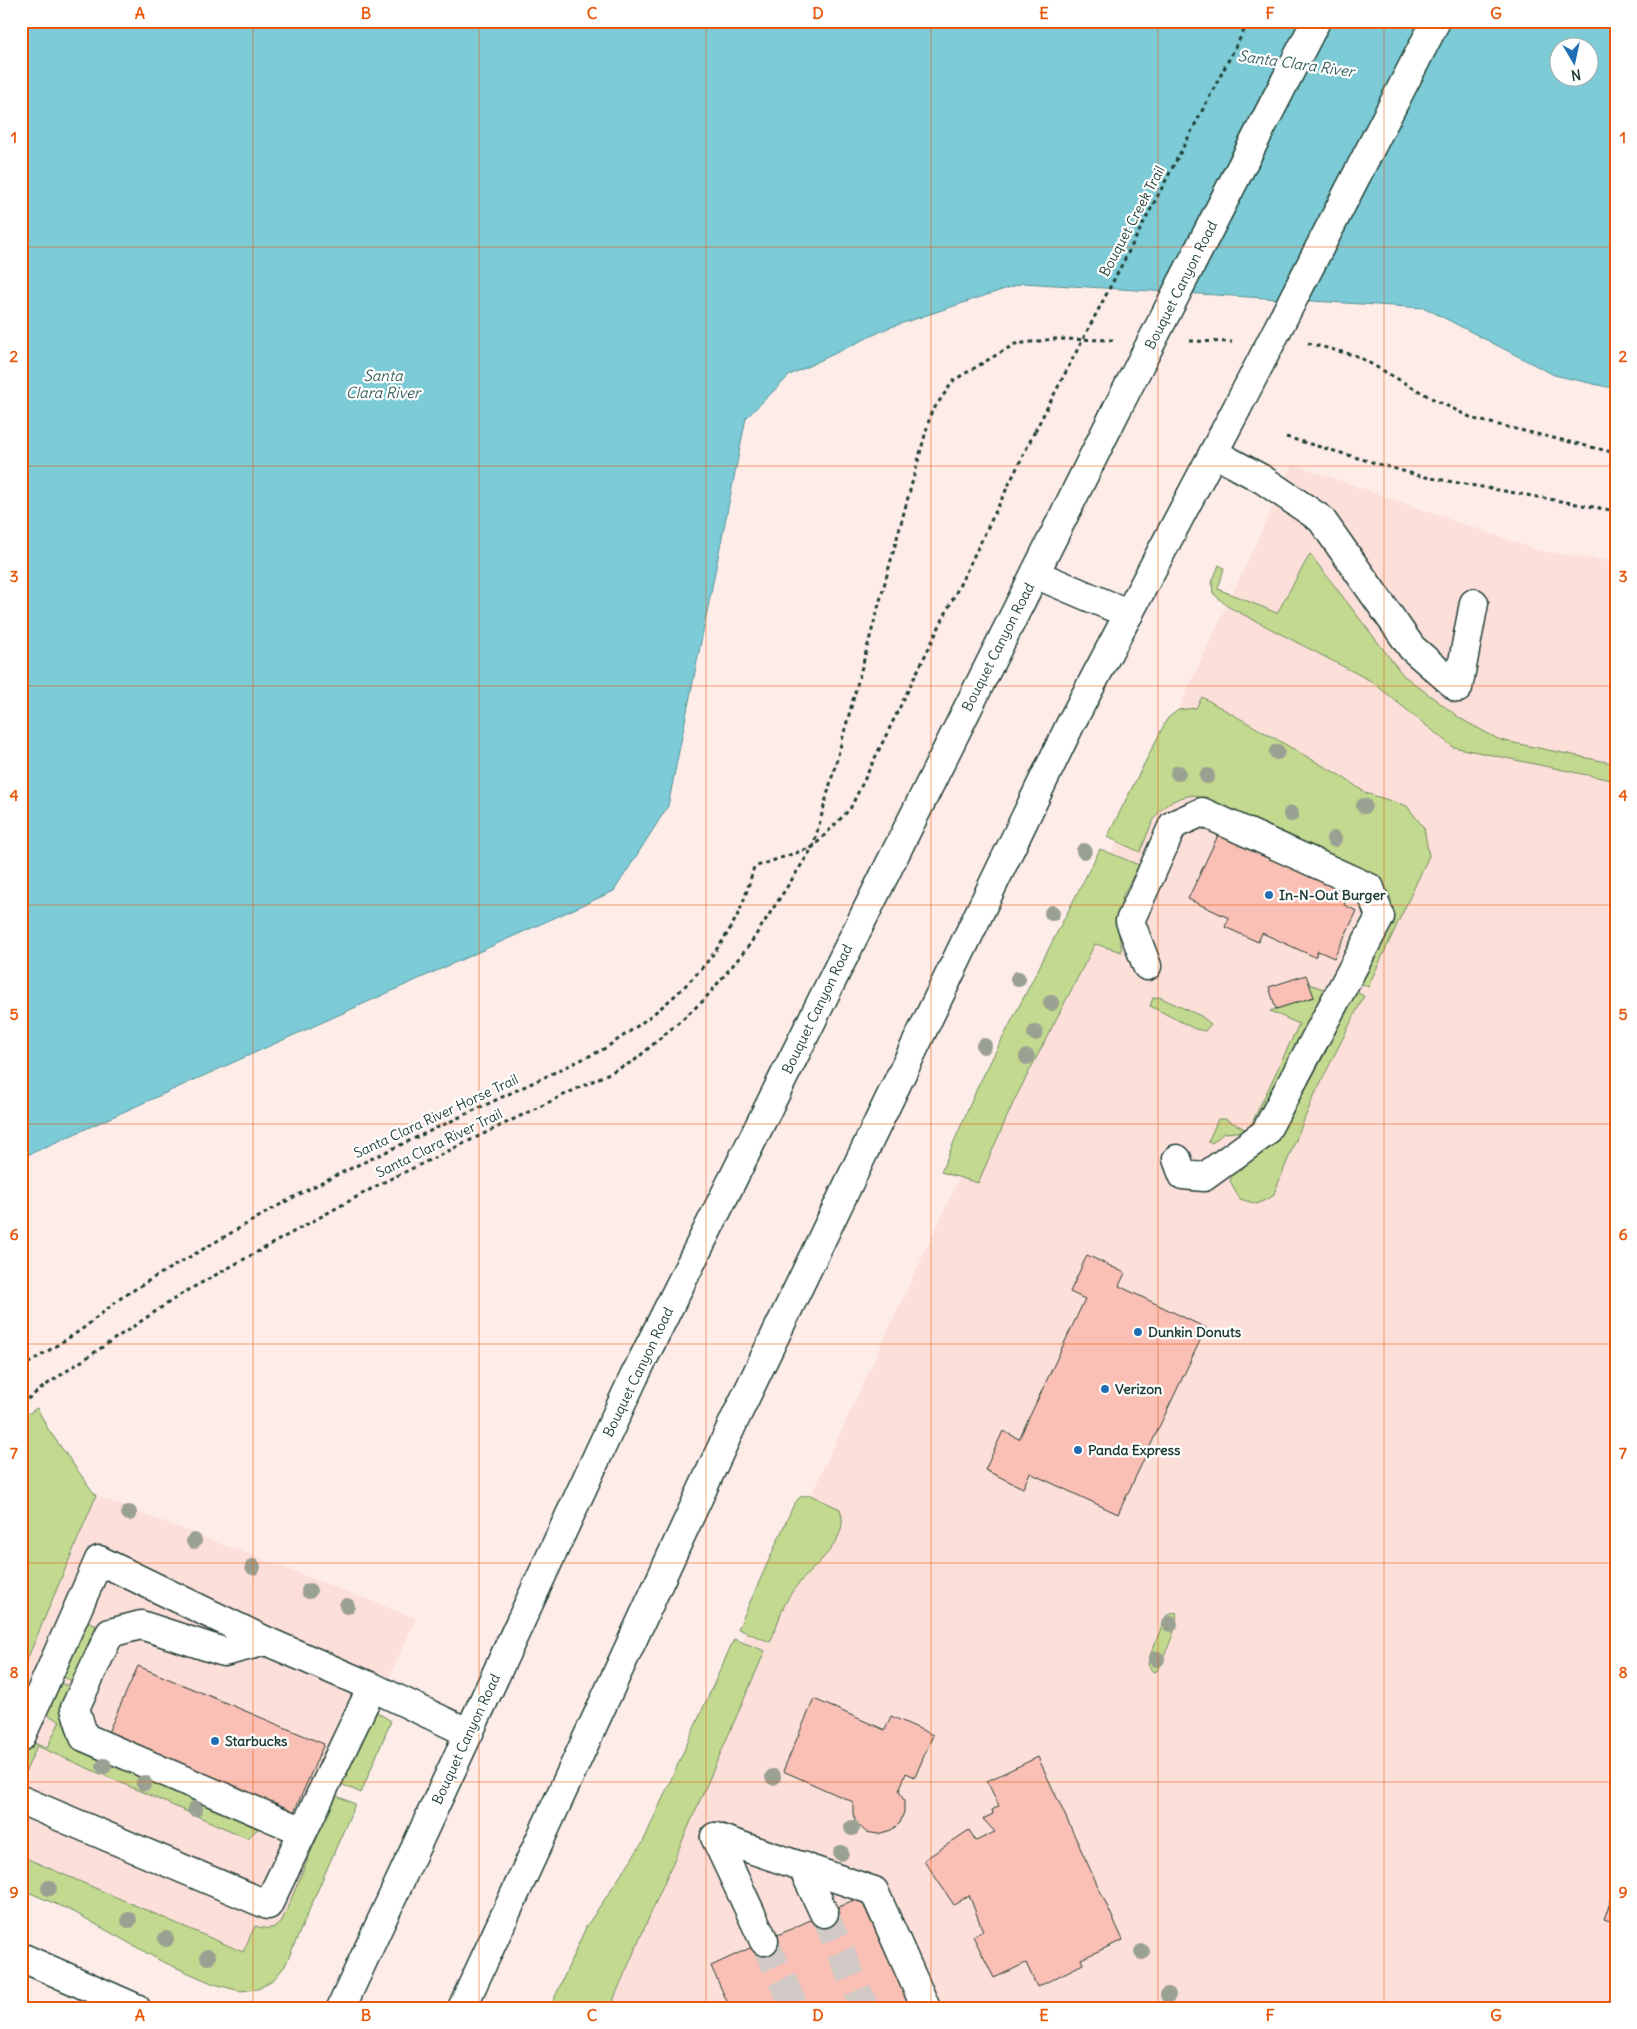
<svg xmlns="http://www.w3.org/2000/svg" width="1637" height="2029" font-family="Delius,sans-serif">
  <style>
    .built { fill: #fddfd9 }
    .green { fill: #c2d98f; stroke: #708b62 }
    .water { fill: #7bcbd6; stroke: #569295; fill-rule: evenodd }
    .building { fill: #fbc0b5; stroke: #1f3d34 }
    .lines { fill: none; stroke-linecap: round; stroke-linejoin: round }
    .minor-tunnel { stroke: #d1c9c5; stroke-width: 28; stroke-dasharray: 28 14; stroke-linecap: butt }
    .minor-casing { stroke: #1f3d34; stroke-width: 31 }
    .major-casing { stroke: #1f3d34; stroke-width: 31 }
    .path { stroke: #1f3d34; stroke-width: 3; stroke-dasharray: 4 4; stroke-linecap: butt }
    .minor { stroke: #fff; stroke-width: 28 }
    .major { stroke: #fff; stroke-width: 28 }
    .major-bridge-casing { stroke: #1f3d34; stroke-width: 31; stroke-linecap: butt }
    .path-bridge { stroke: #1f3d34; stroke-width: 3; stroke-dasharray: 4 4; stroke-linecap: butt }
    .major-bridge { stroke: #fff; stroke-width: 28 }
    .tree { fill: #9aa192 }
    .grid { fill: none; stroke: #e8590c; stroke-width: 1; stroke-opacity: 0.55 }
    .poi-dot { fill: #1f6fb2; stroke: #fff; stroke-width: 2 }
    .labels { text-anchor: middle; stroke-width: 4.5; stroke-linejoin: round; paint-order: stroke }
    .street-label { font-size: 14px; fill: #1f3d34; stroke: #fff }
    .poi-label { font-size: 14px; font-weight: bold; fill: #1f3d34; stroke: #fff; text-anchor: start }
    .water-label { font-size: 15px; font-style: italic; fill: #36605c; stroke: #fff }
    .neatline { fill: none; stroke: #e8590c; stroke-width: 2 }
    .grid-label { font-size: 16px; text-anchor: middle; font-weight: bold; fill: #e8590c }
  </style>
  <rect width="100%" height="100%" fill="#feece9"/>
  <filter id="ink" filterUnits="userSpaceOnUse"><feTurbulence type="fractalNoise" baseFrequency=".02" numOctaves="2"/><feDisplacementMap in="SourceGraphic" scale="10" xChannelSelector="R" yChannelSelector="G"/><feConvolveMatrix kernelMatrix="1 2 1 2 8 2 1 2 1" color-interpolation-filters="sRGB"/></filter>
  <g filter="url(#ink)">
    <g class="built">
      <path d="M1293 464 1540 551 1616 562V2008H595L712 1707Z"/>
      <path d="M96 1496 416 1618 259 1971 21 1883V1674Z"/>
    </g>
    <g class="green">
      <path d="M1310 554 1403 675 1461 719 1500 740 1616 764V781L1453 747 1371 681 1227 606 1213 593 1212 582 1219 565 1224 568 1218 589 1277 613Z"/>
      <path d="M1202 697 1341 776 1366 793 1407 806 1424 828 1429 856 1368 987 1359 982 1391 914V898L1380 882 1194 795C1155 801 1154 820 1140 852L1107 837 1167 719 1178 710 1196 708Z"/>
      <path d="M1100 849 1139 865 1123 895 1117 924 1122 952 1095 944 1014 1101 978 1183 941 1172 978 1086Z"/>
      <path d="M1309 984 1332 992 1256 1125 1248 1131 1224 1133 1212 1143 1208 1142 1218 1119H1225L1245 1129 1250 1127 1299 1024 1270 1011 1313 997Z"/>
      <path d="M1354 991 1364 996 1313 1098 1273 1196 1257 1204 1240 1199 1230 1181 1236 1165 1272 1142 1290 1118 1331 1042Z"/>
      <path d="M1159 997 1201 1016 1211 1024 1205 1031 1195 1029 1150 1006 1153 998Z"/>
      <path d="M37 1408 48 1429 96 1496 21 1674V1418Z"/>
      <path d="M810 1495 840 1509C853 1543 805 1570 790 1595 781 1609 777 1627 770 1642L738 1629 794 1504 800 1497Z"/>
      <path d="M1176 1612C1180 1626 1163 1657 1157 1671L1153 1672 1148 1665 1149 1658 1166 1616Z"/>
      <path d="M80 1618 96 1625 72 1681 57 1674Z"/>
      <path d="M734 1639 765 1651 614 1998 613 2008H550L586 1927 643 1842Z"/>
      <path d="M54 1681 69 1686C59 1713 58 1727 81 1748L186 1791 258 1829 247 1838 37 1746 25 1773 21 1774V1756L28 1741 47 1748 60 1721 40 1711Z"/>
      <path d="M377 1712 391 1721 361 1793 341 1784 372 1713Z"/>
      <path d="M335 1795 355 1804 285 1966 274 1979 258 1989 240 1991 214 1984 161 1961 74 1912 21 1889V1856L243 1952 255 1926C264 1929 274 1930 281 1923Z"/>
    </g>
    <path class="water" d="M21 21H1616V389L1554 375 1425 308 1023 283 888 328 790 375 746 418 668 806 614 891 21 1158ZM1560 48H1590V78H1560Z"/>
    <g class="building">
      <path d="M1221 829 1288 853 1282 864 1304 874 1306 869 1351 890 1344 905 1357 911 1334 958 1318 951 1315 957 1262 933 1258 942 1225 927 1229 918 1188 899Z"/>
      <path d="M1306 975 1314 997 1276 1009 1269 987Z"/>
      <path d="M1087 1255 1125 1273 1119 1286 1206 1328 1118 1514 1030 1473 1023 1488 985 1470 1003 1431 1019 1439 1085 1299 1070 1292Z"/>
      <path d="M138 1666 324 1744 294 1812 105 1739Z"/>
      <path d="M814 1699 885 1730 891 1716 933 1735 915 1777 906 1773 899 1791 904 1801V1812L900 1823 891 1830 878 1834 866 1832 856 1823 853 1814V1802L783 1771Z"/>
      <path d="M1038 1757 1123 1940 1081 1959 1083 1964 1037 1987 1026 1963 994 1978 973 1936 983 1931 969 1895 954 1905 924 1860 969 1830 976 1841 995 1832 983 1819 993 1814 992 1810 999 1806 987 1781Z"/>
      <path d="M1616 1886V1923L1604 1919Z"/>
      <path d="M860 1897 911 2008H730L711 1966Z"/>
    </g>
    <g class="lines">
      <g class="minor-tunnel">
        <path d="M824 1913 865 2008"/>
        <path d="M764 1941 795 2008"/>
      </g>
      <defs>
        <g id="minor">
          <path d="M1214 453 1262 479 1321 519 1412 648 1458 688 1474 603"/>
          <path d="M1147 966 1130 921 1173 825 1202 812 1370 888 1380 917 1265 1133 1204 1177 1183 1175 1177 1159"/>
          <path d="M266 1641 224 1652 141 1625 110 1633 75 1708 84 1737 302 1831"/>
          <path d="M21 1737 99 1560 266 1641 372 1687 469 1733"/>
          <path d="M21 1800 268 1905 372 1687"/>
          <path d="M715 1837 874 1891 926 2008"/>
          <path d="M715 1837 764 1941"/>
          <path d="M802 1866 824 1913"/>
        </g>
        <g id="major">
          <path d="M1035 574 1129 614"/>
          <path d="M21 1957 136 2008"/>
          <path d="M341 2008 634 1377 1118 407"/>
          <path d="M462 2008 733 1423 1070 725 1236 410"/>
        </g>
      </defs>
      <use href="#minor" class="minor-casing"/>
      <use href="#major" class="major-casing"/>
      <g class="path">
        <path d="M1190 341 1232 342"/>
        <path d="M1308 343 1357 356 1435 400 1474 419 1616 453"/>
        <path d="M1286 437 1420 476 1616 511"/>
        <path d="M21 1368 81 1330 121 1298 153 1278 283 1203 324 1181 602 1050C657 1015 709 973 738 914 745 900 749 883 754 867L813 847 850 809 1035 431"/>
        <path d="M21 1404 46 1385 183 1293 380 1184 634 1061 703 1001 748 947 813 847 931 413 954 380 1015 344 1054 339 1114 340"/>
      </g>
      <use href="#minor" class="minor"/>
      <use href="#major" class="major"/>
      <defs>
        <g id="major-bridge">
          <path d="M1118 407 1316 21"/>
          <path d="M1236 410 1436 21"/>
        </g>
      </defs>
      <use href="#major-bridge" class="major-bridge-casing"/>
      <path class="path-bridge" d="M1035 431 1249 21"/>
      <use href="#major-bridge" class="major-bridge"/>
    </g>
    <g class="tree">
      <circle cx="1277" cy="752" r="8"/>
      <circle cx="1178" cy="773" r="8"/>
      <circle cx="1207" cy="776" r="8"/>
      <circle cx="1364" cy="806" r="8"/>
      <circle cx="1291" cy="814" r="8"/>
      <circle cx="1334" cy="839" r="8"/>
      <circle cx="1084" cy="851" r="8"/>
      <circle cx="1052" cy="913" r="8"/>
      <circle cx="1018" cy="979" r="8"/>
      <circle cx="1051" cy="1003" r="8"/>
      <circle cx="1035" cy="1033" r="8"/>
      <circle cx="984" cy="1046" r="8"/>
      <circle cx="1027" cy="1057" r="8"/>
      <circle cx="129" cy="1513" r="8"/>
      <circle cx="194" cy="1541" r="8"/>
      <circle cx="253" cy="1567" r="8"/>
      <circle cx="309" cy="1591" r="8"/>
      <circle cx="347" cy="1606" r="8"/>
      <circle cx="1170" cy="1624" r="8"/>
      <circle cx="1157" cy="1659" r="8"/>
      <circle cx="104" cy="1766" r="8"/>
      <circle cx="773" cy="1777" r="8"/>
      <circle cx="144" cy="1783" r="8"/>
      <circle cx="195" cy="1809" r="8"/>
      <circle cx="852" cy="1828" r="8"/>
      <circle cx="841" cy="1853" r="8"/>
      <circle cx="49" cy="1888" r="8"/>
      <circle cx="129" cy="1920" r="8"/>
      <circle cx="166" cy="1939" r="8"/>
      <circle cx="1142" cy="1952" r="8"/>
      <circle cx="208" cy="1957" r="8"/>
      <circle cx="1168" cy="1995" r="8"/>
    </g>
  </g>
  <path class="grid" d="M253 21V2008M479 21V2008M706 21V2008M931 21V2008M1158 21V2008M1384 21V2008M21 247H1616M21 466H1616M21 686H1616M21 905H1616M21 1124H1616M21 1344H1616M21 1563H1616M21 1782H1616"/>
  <g class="poi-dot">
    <circle cx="1269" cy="895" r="5"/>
    <circle cx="1138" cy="1332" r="5"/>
    <circle cx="1105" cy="1389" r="5"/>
    <circle cx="1078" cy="1450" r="5"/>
    <circle cx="215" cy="1741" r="5"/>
  </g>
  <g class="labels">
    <g class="street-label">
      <text transform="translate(1132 221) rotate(-62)" y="5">Bouquet Creek Trail</text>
      <text transform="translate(1181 285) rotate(-63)" y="5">Bouquet Canyon Road</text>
      <text transform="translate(998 647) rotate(-63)" y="5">Bouquet Canyon Road</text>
      <text transform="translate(817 1009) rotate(-64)" y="5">Bouquet Canyon Road</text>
      <text transform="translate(436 1116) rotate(-25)" y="5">Santa Clara River Horse Trail</text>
      <text transform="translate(439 1143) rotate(-26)" y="5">Santa Clara River Trail</text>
      <text transform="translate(638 1372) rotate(-64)" y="5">Bouquet Canyon Road</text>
      <text transform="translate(466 1739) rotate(-65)" y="5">Bouquet Canyon Road</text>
    </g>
    <g class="poi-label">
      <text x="1279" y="900">In-N-Out Burger</text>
      <text x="1148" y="1337">Dunkin Donuts</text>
      <text x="1115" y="1394">Verizon</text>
      <text x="1088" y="1455">Panda Express</text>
      <text x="225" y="1746">Starbucks</text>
    </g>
    <g class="water-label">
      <text transform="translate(1296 64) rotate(8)" y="5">Santa Clara River</text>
      <text x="383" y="381">Santa<tspan x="383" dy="17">Clara River</tspan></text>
    </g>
  </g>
  <rect width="1637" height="2029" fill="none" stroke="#fff" stroke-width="55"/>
  <g transform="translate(1574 62) rotate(171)"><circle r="24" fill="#ffffff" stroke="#a5b1ae"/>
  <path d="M0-4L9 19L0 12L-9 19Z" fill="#1f6fb2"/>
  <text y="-8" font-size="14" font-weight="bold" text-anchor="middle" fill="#1f3d34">N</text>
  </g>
  <rect x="28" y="28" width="1582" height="1974" class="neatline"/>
  <g class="grid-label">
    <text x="140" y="19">A</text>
    <text x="366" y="19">B</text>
    <text x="592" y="19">C</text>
    <text x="818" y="19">D</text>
    <text x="1044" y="19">E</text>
    <text x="1270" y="19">F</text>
    <text x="1496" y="19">G</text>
    <text x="14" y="143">1</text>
    <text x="1623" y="143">1</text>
    <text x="14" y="362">2</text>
    <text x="1623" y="362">2</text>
    <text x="14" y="582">3</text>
    <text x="1623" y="582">3</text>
    <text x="14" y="801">4</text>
    <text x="1623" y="801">4</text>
    <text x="14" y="1020">5</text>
    <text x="1623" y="1020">5</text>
    <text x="14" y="1240">6</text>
    <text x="1623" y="1240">6</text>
    <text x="14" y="1459">7</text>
    <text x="1623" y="1459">7</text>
    <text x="14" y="1678">8</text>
    <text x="1623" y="1678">8</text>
    <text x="14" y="1898">9</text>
    <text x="1623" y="1898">9</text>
    <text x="140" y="2021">A</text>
    <text x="366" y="2021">B</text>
    <text x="592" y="2021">C</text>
    <text x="818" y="2021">D</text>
    <text x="1044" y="2021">E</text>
    <text x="1270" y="2021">F</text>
    <text x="1496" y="2021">G</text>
  </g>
</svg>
